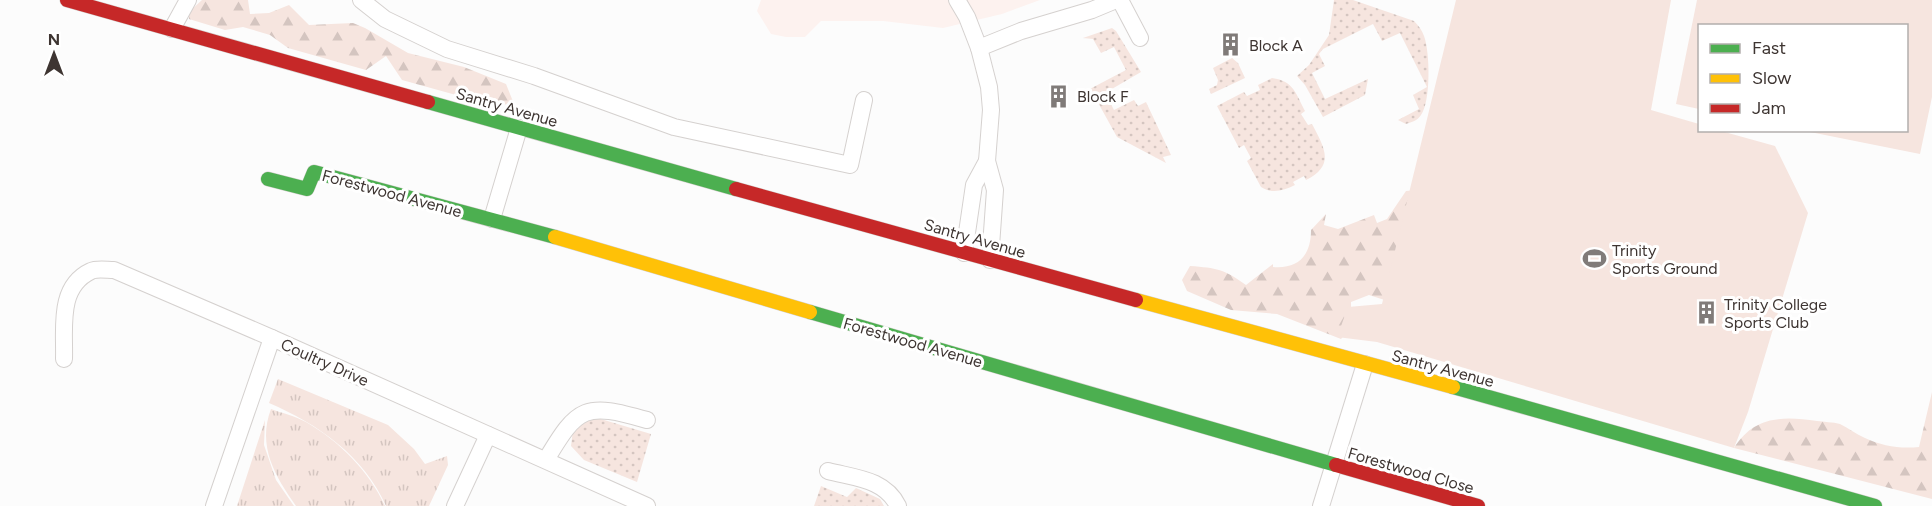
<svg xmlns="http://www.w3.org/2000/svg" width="1932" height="506" font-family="Figtree,sans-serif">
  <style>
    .built { fill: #fdf2ef }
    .grass { fill: url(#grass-dots) }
    .forest { fill: url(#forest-firs) }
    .park { fill: url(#park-tufts) }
    .pitch { fill: #f6e5df }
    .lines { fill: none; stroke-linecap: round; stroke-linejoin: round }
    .street-casing { stroke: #d5d1cf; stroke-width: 18 }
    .fast-casing { stroke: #d5d1cf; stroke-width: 15 }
    .slow-casing { stroke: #d5d1cf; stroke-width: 15 }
    .jam-casing { stroke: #d5d1cf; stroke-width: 15 }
    .street { stroke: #fff; stroke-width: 16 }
    .fast { stroke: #4caf50; stroke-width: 14 }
    .slow { stroke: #ffc107; stroke-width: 14 }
    .jam { stroke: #c62828; stroke-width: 14 }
    .labels { text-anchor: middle; stroke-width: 6; stroke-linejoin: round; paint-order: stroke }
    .poi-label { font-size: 16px; fill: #3e3532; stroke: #fff; text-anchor: start }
    .street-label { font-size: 16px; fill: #3e3532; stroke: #fff }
  </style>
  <defs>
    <pattern id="grass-dots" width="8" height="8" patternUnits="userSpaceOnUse" patternTransform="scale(1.5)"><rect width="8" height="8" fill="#f6e5df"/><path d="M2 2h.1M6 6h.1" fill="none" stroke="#d4c5c0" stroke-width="1.8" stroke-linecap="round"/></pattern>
    <pattern id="forest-firs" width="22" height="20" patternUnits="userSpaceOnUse" patternTransform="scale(1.5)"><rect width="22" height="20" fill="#f6e5df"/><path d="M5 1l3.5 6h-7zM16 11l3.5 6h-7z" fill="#d4c5c0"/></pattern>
    <pattern id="park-tufts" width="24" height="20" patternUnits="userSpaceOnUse" patternTransform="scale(1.5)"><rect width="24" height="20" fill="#f6e5df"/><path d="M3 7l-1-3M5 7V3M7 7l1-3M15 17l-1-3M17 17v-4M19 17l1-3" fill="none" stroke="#d4c5c0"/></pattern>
  </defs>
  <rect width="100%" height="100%" fill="#fcfcfc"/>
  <path class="built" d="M761 0H1040L1002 14 943 28 883 21H821L805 37H786L771 34 757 11Z"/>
  <g class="grass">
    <path d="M1334 0H1353L1414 21C1418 25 1422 30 1424 36 1430 52 1431 101 1421 115 1417 121 1412 122 1406 124L1398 120 1419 109 1413 95 1427 87 1400 33 1382 41 1373 24 1323 49 1319 54 1325 66 1312 73 1325 99 1368 79 1365 95 1323 117 1305 85 1297 76 1309 65 1329 35Z"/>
    <path d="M1112 28 1116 31 1141 72 1105 93 1114 110 1134 100 1138 106 1146 102 1171 155 1163 157 1166 163 1117 137 1096 99 1097 94 1086 91 1126 70 1114 47 1101 53 1093 39 1083 38Z"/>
    <path d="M1232 58 1238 63 1245 78 1211 94 1209 89 1217 85 1218 80 1213 68Z"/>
    <path d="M1272 78C1294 81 1296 94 1305 111L1301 114 1308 125 1312 124C1324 147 1336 165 1306 180L1304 176 1293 182 1295 185C1283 191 1272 194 1261 187L1247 161 1251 158 1244 145 1239 148 1217 106 1244 92 1247 96 1260 90 1258 85Z"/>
    <path d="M594 417 651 434 637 482 584 460 571 446 573 430Z"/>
    <path d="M821 486 847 497 856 488 880 499 884 506H814Z"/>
  </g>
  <g class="forest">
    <path d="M202 0H248L250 14 269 13 289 5 309 25 353 23 365 28 408 53 464 67 506 84 514 104 492 105 402 80 386 56 366 70 288 48 270 35 243 27 225 30 189 19V12Z"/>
    <path d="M1430 189 1397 304 1369 295 1351 302C1351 317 1353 328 1341 339L1277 314 1231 310 1187 291 1182 280 1190 266C1217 268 1224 269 1246 285L1273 264V267C1299 269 1311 255 1311 230L1326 214 1324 225 1338 229 1374 215 1377 223 1387 219 1406 191Z"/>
    <path d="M1932 392V499L1734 448C1754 416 1782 416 1817 421 1824 422 1833 422 1840 424 1848 428 1856 434 1865 438 1882 446 1900 449 1919 447Z"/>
  </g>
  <g class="park">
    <path d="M278 379 388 425 414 449 425 464 447 456 448 465 429 506H386C364 456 318 424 269 403Z"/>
    <path d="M271 409C282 413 295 416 306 422 339 441 369 471 385 506H296C275 476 257 446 271 409Z"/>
    <path d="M265 420 264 445 276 480 294 506H237Z"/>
  </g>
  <g class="pitch">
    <path d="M1456 0H1671L1651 110 1699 124 1700 130 1721 131 1775 146 1808 213 1748 412 1734 448 1377 342 1337 337 1348 307 1382 304Z"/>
    <path d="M1697 0H1932V97L1920 154 1805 131 1906 130V26H1700L1699 109 1676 104Z"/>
  </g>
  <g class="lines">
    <defs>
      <g id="street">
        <path d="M361 0 385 19 447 49 534 76 674 127 850 165 864 100"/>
        <path d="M957 0 967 17 979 48 989 87 991 110 987 161 995 190 990 260"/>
        <path d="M1120 0 1140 38"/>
        <path d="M172 29 188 0"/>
        <path d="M979 48 1021 31 1092 10 1116 0"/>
        <path d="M492 219 519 128"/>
        <path d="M964 253 974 185 987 161"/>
        <path d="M64 359C65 329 57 287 91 271 97 268 107 270 114 270L272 338 647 506"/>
        <path d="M546 460C578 406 585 402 647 420"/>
        <path d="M828 471C855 478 885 479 898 506"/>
        <path d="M214 506 272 338"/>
        <path d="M455 506 488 435"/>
        <path d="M1321 506 1365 364"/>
      </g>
      <g id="fast">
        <path d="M428 102 736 189"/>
        <path d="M268 179 307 189 314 172 555 237"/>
        <path d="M810 312 1336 465"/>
        <path d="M1453 387 1875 506"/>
      </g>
      <g id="slow">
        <path d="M555 237 810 312"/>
        <path d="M1136 300 1453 387"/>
      </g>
      <g id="jam">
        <path d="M67 0 428 102"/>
        <path d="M736 189 1136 300"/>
        <path d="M1336 465 1478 506"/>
      </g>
    </defs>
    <use href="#street" class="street-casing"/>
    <use href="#fast" class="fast-casing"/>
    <use href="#slow" class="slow-casing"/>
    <use href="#jam" class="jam-casing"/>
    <use href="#street" class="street"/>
    <use href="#fast" class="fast"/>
    <use href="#slow" class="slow"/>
    <use href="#jam" class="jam"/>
  </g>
  <defs>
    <symbol id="building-bare" viewBox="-9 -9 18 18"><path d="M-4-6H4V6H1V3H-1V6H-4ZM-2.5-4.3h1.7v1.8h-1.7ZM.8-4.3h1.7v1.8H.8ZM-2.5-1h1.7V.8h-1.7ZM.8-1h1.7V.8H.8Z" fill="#807b79" stroke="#fff" stroke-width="2.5" paint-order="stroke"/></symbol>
    <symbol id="stadium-bare" viewBox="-9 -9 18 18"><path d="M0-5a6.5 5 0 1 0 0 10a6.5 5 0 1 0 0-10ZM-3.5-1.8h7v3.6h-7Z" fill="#807b79" stroke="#fff" stroke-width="2.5" paint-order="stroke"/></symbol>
  </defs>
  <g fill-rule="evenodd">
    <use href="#building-bare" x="1214" y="28" width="33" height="33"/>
    <use href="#building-bare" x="1042" y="80" width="33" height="33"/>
    <use href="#stadium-bare" x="1578" y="242" width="33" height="33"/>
    <use href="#building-bare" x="1690" y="296" width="33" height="33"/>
  </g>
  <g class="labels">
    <g class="poi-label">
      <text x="1249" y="51">Block A</text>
      <text x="1077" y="102">Block F</text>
      <text x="1612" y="256">Trinity<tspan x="1612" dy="18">Sports Ground</tspan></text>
      <text x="1724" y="310">Trinity College<tspan x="1724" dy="18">Sports Club</tspan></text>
    </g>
    <g class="street-label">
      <text transform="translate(507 107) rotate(16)" y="6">Santry Avenue</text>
      <text transform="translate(392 193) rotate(15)" y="6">Forestwood Avenue</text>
      <text transform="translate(975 238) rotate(16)" y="6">Santry Avenue</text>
      <text transform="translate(913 342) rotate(16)" y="6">Forestwood Avenue</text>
      <text transform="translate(325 362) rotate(24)" y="6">Coultry Drive</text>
      <text transform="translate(1443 368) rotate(15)" y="6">Santry Avenue</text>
      <text transform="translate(1411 470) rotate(16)" y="6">Forestwood Close</text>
    </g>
  </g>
  <rect x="1698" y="24" width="210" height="108" fill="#ffffff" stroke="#b2aead" stroke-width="1.5"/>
  <rect x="1710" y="44" width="30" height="9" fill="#4caf50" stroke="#b2aead" stroke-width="1.5"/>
  <text x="1752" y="54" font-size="18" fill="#3e3532">Fast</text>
  <rect x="1710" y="74" width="30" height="9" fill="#ffc107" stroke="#b2aead" stroke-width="1.5"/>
  <text x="1752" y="84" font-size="18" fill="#3e3532">Slow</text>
  <rect x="1710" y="104" width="30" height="9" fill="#c62828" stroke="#b2aead" stroke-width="1.5"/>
  <text x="1752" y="114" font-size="18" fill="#3e3532">Jam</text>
  <g transform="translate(54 54)" stroke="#ffffff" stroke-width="4.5" paint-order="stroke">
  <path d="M0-4.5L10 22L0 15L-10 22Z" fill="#3e3532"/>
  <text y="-9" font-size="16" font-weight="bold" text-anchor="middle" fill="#3e3532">N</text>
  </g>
</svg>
